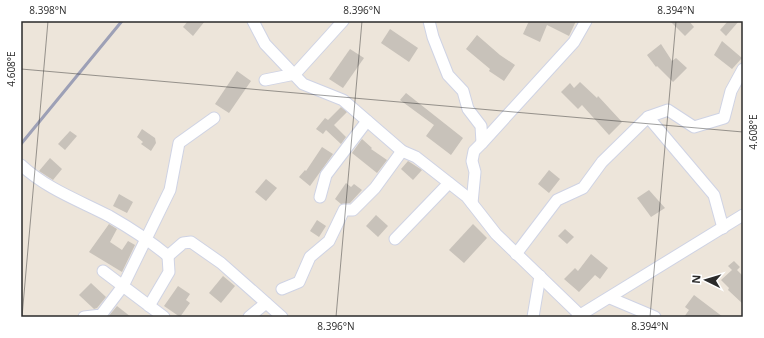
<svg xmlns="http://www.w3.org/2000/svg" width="764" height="338" font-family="'Open Sans',sans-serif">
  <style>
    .building { fill: #c8c2ba }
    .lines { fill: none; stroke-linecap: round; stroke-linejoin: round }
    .street-casing { stroke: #cfd3e4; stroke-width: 13 }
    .street { stroke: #fff; stroke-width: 11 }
    .rail { stroke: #9da0b6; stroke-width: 3 }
    .ticks { fill: none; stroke: #2a2a2a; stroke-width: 1; stroke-opacity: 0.45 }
    .neatline { fill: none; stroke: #2a2a2a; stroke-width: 1.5 }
    .ticks-label { font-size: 10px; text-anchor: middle; fill: #2a2a2a }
  </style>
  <rect width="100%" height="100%" fill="#ede5da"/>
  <g class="building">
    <path d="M188 21H205L193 36 183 27Z"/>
    <path d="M529 21H576L569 36 547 25 540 42 523 34Z"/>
    <path d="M670 21H689L694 27 685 36Z"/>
    <path d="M728 21H739L726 36 720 30Z"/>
    <path d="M390 29 418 48 409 62 381 43Z"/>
    <path d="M477 35 500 55 515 65 504 81 489 71 490 69 466 49Z"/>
    <path d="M722 41 742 58 732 69 714 55Z"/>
    <path d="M661 44 672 61 676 58 687 68 673 82 657 66 656 67 647 55Z"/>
    <path d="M350 49 364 58 343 88 329 79Z"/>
    <path d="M237 71 251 81 229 113 215 104Z"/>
    <path d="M580 82 597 98 598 96 622 122 609 135 582 105 578 109 561 92 570 83 574 88Z"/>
    <path d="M406 93 463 138 451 155 426 136 434 125 400 100Z"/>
    <path d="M341 107 347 112 334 125 346 137 341 144 326 130 323 134 316 129 325 118 328 120Z"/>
    <path d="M142 129 155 138 156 143 151 151 141 144 143 142 137 137Z"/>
    <path d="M70 131 77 136 65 150 58 144Z"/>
    <path d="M362 139 372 148 371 149 387 160 377 173 352 153Z"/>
    <path d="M322 147 333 154 310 186 299 177 305 170 306 171Z"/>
    <path d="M50 158 62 169 53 180 39 171Z"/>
    <path d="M408 161 422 170 413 180 401 169Z"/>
    <path d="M549 170 560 179 549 193 538 184Z"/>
    <path d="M266 179 277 188 266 201 255 192Z"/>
    <path d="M346 183 351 187 354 184 362 190 350 203 341 204 335 199Z"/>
    <path d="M649 190 665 208 651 217 637 198Z"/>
    <path d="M119 194 133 202 127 213 113 206Z"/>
    <path d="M376 215 388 226 378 237 366 226Z"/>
    <path d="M317 220 326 226 319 237 310 231Z"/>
    <path d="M109 224 117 229 110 242 122 250 128 241 135 245 122 272 89 252Z"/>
    <path d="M473 224 487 238 464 263 449 250Z"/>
    <path d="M565 229 574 237 567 244 558 236Z"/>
    <path d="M591 254 608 268 600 279 595 275 579 292 564 279 575 268 578 271Z"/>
    <path d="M734 261 740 267 737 270 743 276V304L728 290 729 288 721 280 732 270 728 266Z"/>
    <path d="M223 276 235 286 221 303 209 293Z"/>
    <path d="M91 283 106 297 97 308 94 309 79 295Z"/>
    <path d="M178 286 190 294 186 300 190 303 180 317 164 306Z"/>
    <path d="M694 295 723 317H684L689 310 685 307Z"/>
    <path d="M117 306 131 317H108Z"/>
  </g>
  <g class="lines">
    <defs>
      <g id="street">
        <path d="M253 21 265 44 303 84 343 100 402 151 416 157 467 197 496 234 580 315"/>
        <path d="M429 21 433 37 448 75 463 91 468 109 481 126 482 143 574 42 586 21"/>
        <path d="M265 80 295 74 343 21"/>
        <path d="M648 117 668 110 694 127 724 118 731 91 743 69"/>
        <path d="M21 165C47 189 78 200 109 216 130 228 149 240 168 256L183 243 191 242 221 263 282 317"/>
        <path d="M320 197 326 175 367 121"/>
        <path d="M472 203 475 172 472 161 474 151 482 143"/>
        <path d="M395 239 449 183"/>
        <path d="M516 254 557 200 583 188 602 162 648 117 714 195 723 228"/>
        <path d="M103 271 164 317"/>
        <path d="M282 289 299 282 310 257 329 241 344 210H353L375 188 402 151"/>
        <path d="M610 298 655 317"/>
        <path d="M149 306 169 272 168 256"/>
        <path d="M84 317 101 315 123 286 170 190 179 143 214 118"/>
        <path d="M249 317 266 303"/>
        <path d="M533 317 540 276"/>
        <path d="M577 317 743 215"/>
      </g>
    </defs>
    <use href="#street" class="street-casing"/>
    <use href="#street" class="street"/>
    <path class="rail" d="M21 144 122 21"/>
  </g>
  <path class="ticks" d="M21 69 743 132M22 317 48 21M336 317 362 21M650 317 676 21"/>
  <rect width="764" height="338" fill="none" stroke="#ffffff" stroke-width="44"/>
  <g transform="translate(706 280) rotate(275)" stroke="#ffffff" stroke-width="3" paint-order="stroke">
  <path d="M0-3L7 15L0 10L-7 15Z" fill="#2a2a2a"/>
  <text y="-6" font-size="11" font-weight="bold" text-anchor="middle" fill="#2a2a2a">N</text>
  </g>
  <rect x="22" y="22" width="720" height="294" class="neatline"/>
  <g class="ticks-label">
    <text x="48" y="14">8.398°N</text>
    <text x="362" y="14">8.396°N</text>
    <text x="676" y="14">8.394°N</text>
    <text transform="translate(11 69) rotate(-90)" y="4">4.608°E</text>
    <text transform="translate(753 132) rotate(-90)" y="4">4.608°E</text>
    <text x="336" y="330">8.396°N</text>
    <text x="650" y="330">8.394°N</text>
  </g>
</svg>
